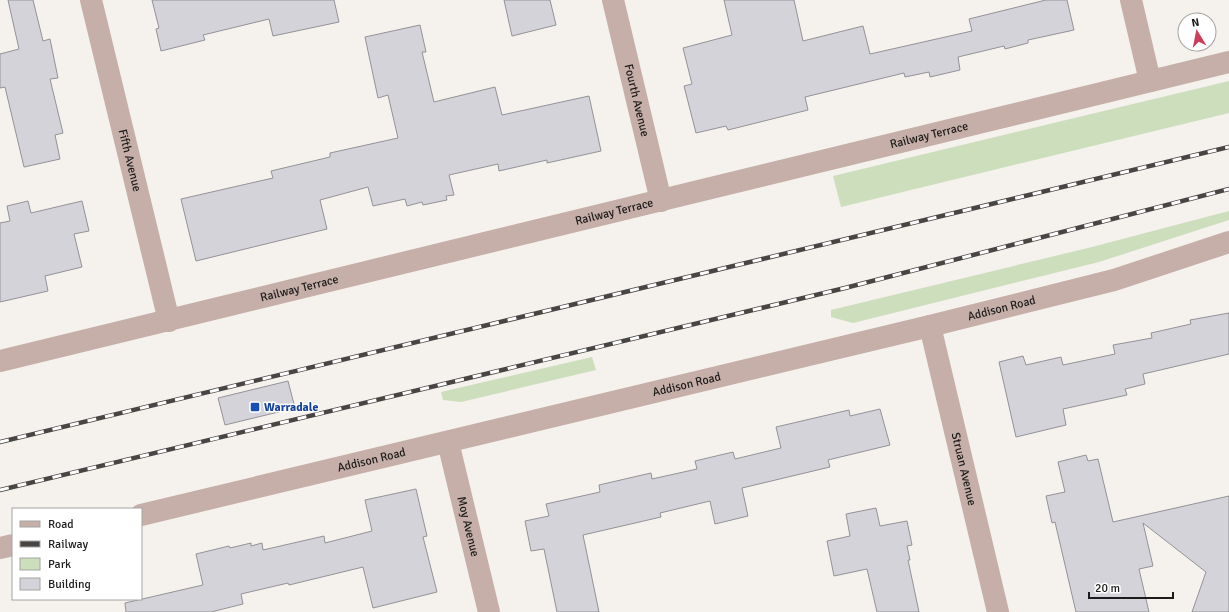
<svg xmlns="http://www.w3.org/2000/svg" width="1229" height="612" font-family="Signika,sans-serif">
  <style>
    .green { fill: #cddebd }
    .building { fill: #d4d3d9; stroke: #939297 }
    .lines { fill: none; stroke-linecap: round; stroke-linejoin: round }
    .minor { stroke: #c5afa8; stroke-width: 22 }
    .rail-casing { stroke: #484543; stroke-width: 4.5 }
    .rail { stroke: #fff; stroke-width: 3; stroke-dasharray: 9; stroke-linecap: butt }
    .transit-dot { fill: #1a4fb4; stroke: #fff; stroke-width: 1.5 }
    .labels { text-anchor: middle; stroke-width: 3; stroke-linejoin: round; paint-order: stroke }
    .street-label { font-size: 12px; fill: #1d1b1a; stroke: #fff }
    .transit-label { font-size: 12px; font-weight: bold; fill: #164399; stroke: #fff; text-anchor: start }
  </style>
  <rect width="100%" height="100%" fill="#f5f1ec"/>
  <g class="green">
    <path d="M1229 81V113L841 207 833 176Z"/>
    <path d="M1229 211V220L1099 262 853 323 831 317V310L1088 248Z"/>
    <path d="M592 357 596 370 461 402 443 400 441 392Z"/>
  </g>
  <g class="building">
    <path d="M8 0H33L43 41 50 39 58 78 50 79 63 133 55 135 60 159 24 167 5 87 0 88V54L19 49Z"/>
    <path d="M152 0H334L339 22 273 36 269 19 203 35 205 40 161 51 156 29 159 28Z"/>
    <path d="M504 0H550L556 25 512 36Z"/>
    <path d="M724 0H794L803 41 863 26 870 54 972 31 969 19 1046 0H1067L1074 30 1028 40V43L1005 49 1004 46 958 57 960 70 930 77 929 72 905 77 904 73 805 97 808 110 728 130 726 126 696 133 684 86 692 84 683 48 732 35Z"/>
    <path d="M420 25 426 52H422L434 102 495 87 502 115 589 96 601 151 547 163V160L499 171 498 164 449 175 454 195 446 196 447 200 423 205 422 202 407 206 405 199 373 206 368 187 320 200 327 229 196 261 181 199 273 178 271 171 330 157V153L398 138 388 95 378 98 365 37Z"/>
    <path d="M28 201 31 213 82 201 89 231 74 234 82 267 45 276 48 291 0 302V223L10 221 7 206Z"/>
    <path d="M1229 313V354L1143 374 1145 384 1125 389 1127 395 1063 409 1066 425 1016 437 999 362 1023 356 1026 365 1061 357 1063 365 1115 354 1113 345 1152 338 1151 333 1191 324 1190 320Z"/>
    <path d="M288 381 295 408 225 425 218 398Z"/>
    <path d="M880 409 890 445 828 460 830 467 742 488 748 516 715 524 710 501 660 513 661 517 583 535 599 612H557L544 549 531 551 525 521 549 516 546 504 600 492 599 485 651 473 652 479 697 469 695 461 733 452 735 459 781 448 776 427 849 410 850 416Z"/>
    <path d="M1086 455 1088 461 1098 459 1113 522 1229 496V612H1192L1206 572 1143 523 1153 566 1139 569 1149 612H1076L1055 522 1052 523 1046 496 1065 492 1058 462Z"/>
    <path d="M416 489 427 536 423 537 437 592 373 608 363 567 289 585 288 583 241 594 243 604 211 612H126L125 603 203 585 196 554 229 546 230 548 251 543V546L262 543 263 550 324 536 325 543 372 531 365 500Z"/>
    <path d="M876 508 880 526 907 521 912 545 907 546 910 560H908L919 612H877L867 569 834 576 827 541 850 536 846 514Z"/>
  </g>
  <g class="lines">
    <g class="minor">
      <path id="s1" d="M91 0 169 321"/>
      <path id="s2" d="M613 0 661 201"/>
      <path d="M1131 0 1150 81"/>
      <path id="s3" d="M930 326 998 612"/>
      <path id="s4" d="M0 361 1229 62"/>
      <path id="s5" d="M448 442 489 612"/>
      <path id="s6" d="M141 515 930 326 1114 280 1229 242"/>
      <path d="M0 548 13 545"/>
    </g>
    <defs>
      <g id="rail">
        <path d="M0 442 1229 147"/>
        <path d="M0 490 845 288 1229 189"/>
      </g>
    </defs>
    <use href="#rail" class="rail-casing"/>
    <use href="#rail" class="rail"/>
  </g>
  <rect class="transit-dot" x="250" y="402" width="10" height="10" rx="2"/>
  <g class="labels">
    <g class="street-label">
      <text dy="4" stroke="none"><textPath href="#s2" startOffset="103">Fourth Avenue</textPath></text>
      <text dy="4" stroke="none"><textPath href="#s4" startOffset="956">Railway Terrace</textPath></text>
      <text dy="4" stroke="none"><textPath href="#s1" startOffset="165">Fifth Avenue</textPath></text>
      <text dy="4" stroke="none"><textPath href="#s4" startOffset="632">Railway Terrace</textPath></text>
      <text dy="4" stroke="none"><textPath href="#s4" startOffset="308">Railway Terrace</textPath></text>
      <text dy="4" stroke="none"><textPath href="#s6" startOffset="885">Addison Road</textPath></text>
      <text dy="4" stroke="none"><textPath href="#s6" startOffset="561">Addison Road</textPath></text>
      <text dy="4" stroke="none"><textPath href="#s6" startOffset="237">Addison Road</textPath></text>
      <text dy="4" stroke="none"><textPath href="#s3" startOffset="147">Struan Avenue</textPath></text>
      <text dy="4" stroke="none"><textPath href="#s5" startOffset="87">Moy Avenue</textPath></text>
    </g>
    <g class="transit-label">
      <text x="264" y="411">Warradale</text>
    </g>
  </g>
  <rect x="12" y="508" width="130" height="92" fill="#ffffff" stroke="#a5a4a3"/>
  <rect x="20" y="521" width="20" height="6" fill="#c5afa8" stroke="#a5a4a3"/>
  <text x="48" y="528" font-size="12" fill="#1d1b1a">Road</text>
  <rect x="20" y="541" width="20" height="6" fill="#484543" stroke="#a5a4a3"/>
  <text x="48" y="548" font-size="12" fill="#1d1b1a">Railway</text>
  <rect x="20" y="558" width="20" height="12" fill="#cddebd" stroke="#a5a4a3"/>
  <text x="48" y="568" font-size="12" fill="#1d1b1a">Park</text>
  <rect x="20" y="578" width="20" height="12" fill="#d4d3d9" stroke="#a5a4a3"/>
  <text x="48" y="588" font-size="12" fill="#1d1b1a">Building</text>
  <g transform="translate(1197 32) rotate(350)"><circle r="19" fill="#ffffff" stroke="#a5a4a3"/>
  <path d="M0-3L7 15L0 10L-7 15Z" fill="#cd3d5b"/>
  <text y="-6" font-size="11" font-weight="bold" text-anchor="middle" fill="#1d1b1a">N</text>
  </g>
  <path d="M1089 592v6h84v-6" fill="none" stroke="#1d1b1a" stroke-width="2"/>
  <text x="1095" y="592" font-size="12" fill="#1d1b1a" stroke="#ffffff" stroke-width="3" paint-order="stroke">20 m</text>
</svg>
